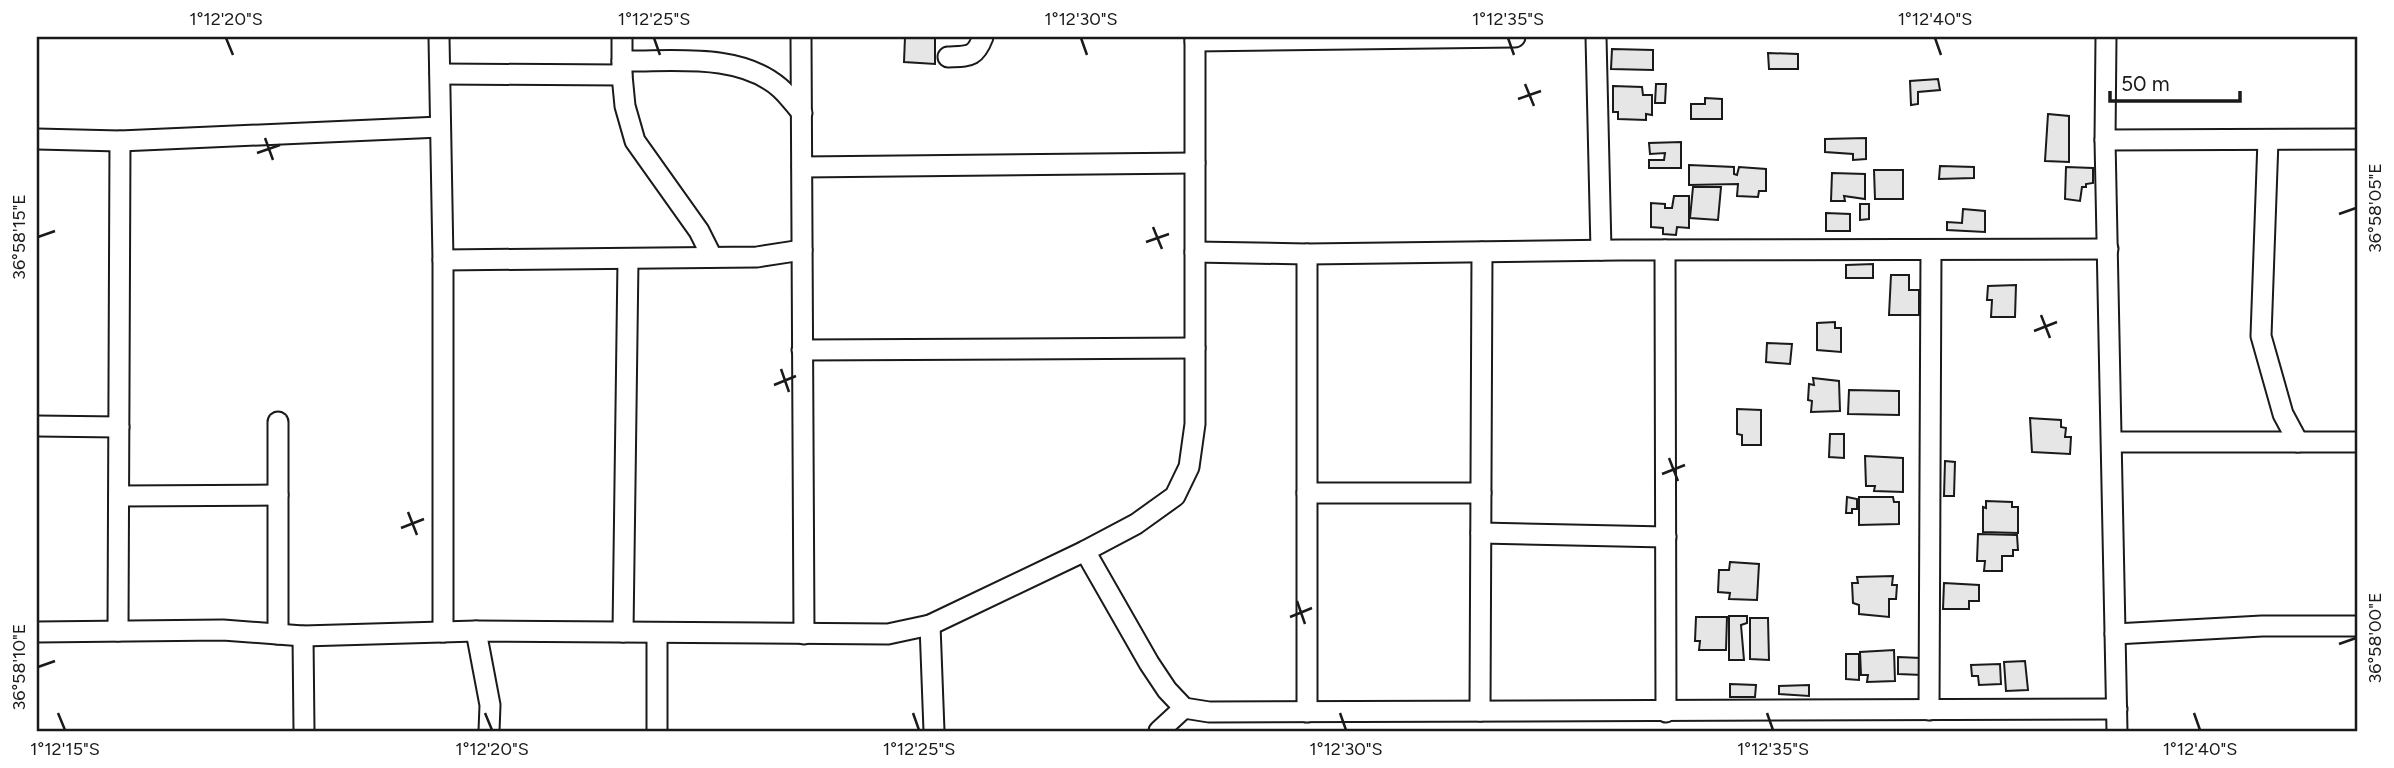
<svg xmlns="http://www.w3.org/2000/svg" width="2394" height="768" font-family="Figtree,sans-serif">
  <style>
    .building { fill: #e6e6e6; stroke: #1a1a1a; stroke-width: 2 }
    .lines { fill: none; stroke-linecap: round; stroke-linejoin: round }
    .minor-casing { stroke: #1a1a1a; stroke-width: 23 }
    .minor { stroke: #fff; stroke-width: 19 }
    .ticks { fill: none; stroke: #1a1a1a; stroke-width: 2.5 }
    .neatline { fill: none; stroke: #1a1a1a; stroke-width: 2.5 }
    .ticks-label { font-size: 18px; text-anchor: middle; fill: #1a1a1a }
  </style>
  <rect width="100%" height="100%" fill="#fff"/>
  <g class="building">
    <path d="M905 37H935V64L904 62Z"/>
    <path d="M1612 49 1653 50V70L1611 69Z"/>
    <path d="M1768 53 1798 54V69H1769Z"/>
    <path d="M1938 79 1940 90 1918 92V104L1911 105 1910 81Z"/>
    <path d="M1656 84H1666L1665 103H1655Z"/>
    <path d="M1613 86 1642 87 1643 95H1652V115L1646 114V120L1618 119V112H1613Z"/>
    <path d="M1705 98 1722 99V119H1691V104H1705Z"/>
    <path d="M2048 114 2069 116V162L2045 161Z"/>
    <path d="M1866 138V159L1853 160V154L1825 152V139Z"/>
    <path d="M1681 142V168H1649V160H1664L1665 153 1650 154 1649 143Z"/>
    <path d="M1689 165 1734 167V174L1737 175 1739 167 1766 169V191H1759L1758 197 1737 196 1738 184 1689 185Z"/>
    <path d="M1940 166 1974 167V178L1939 179Z"/>
    <path d="M2066 167 2093 168V183L2086 184V187H2082L2080 201 2065 199Z"/>
    <path d="M1874 170H1903V199H1875Z"/>
    <path d="M1832 173 1865 174V199L1844 196 1845 201H1831Z"/>
    <path d="M1693 187H1721L1718 220 1690 218Z"/>
    <path d="M1674 196H1689V228L1677 227 1676 235 1663 234V228L1651 227V203L1665 204V208H1672Z"/>
    <path d="M1860 204H1869V219L1860 220Z"/>
    <path d="M1963 209 1985 211V232L1947 230V222L1962 223Z"/>
    <path d="M1826 213 1850 214V231H1826Z"/>
    <path d="M1873 264V278H1846V265Z"/>
    <path d="M1891 275H1909V290H1919V315H1889Z"/>
    <path d="M2016 285 2015 317H1991L1992 300H1987L1988 286Z"/>
    <path d="M1835 322V328H1841V352L1817 350V323Z"/>
    <path d="M1767 343 1792 344 1790 364 1766 362Z"/>
    <path d="M1813 378 1839 381 1840 411 1811 412 1812 401 1808 400 1809 384 1814 385Z"/>
    <path d="M1849 390 1899 391V415L1848 414Z"/>
    <path d="M1737 409 1761 410V445H1742V435L1737 434Z"/>
    <path d="M2030 418 2061 420V427L2066 428 2065 437H2071L2070 454 2032 452Z"/>
    <path d="M1830 434H1844V458L1829 457Z"/>
    <path d="M1865 456 1903 458V492L1874 491 1875 486H1866Z"/>
    <path d="M1945 461 1955 462 1954 496H1944Z"/>
    <path d="M1847 497 1857 499V509H1852V513H1846Z"/>
    <path d="M1859 497H1893L1894 502H1899V524L1859 525Z"/>
    <path d="M1986 501 2012 502V507H2018V533L1983 532V507L1986 508Z"/>
    <path d="M1978 534 2017 535 2018 550H2013V556H2002V571H1984L1985 561H1977Z"/>
    <path d="M1730 562 1759 564 1757 600 1729 599 1730 593 1718 592 1719 570H1729Z"/>
    <path d="M1893 576 1892 585H1897L1896 599H1889V617L1859 614V605L1853 603 1852 583H1858L1857 577Z"/>
    <path d="M1944 583 1979 585V601H1969V609H1943Z"/>
    <path d="M1729 616H1747V623L1741 625 1744 660H1729Z"/>
    <path d="M1696 617H1727L1726 650H1699L1700 641H1695Z"/>
    <path d="M1750 618H1768L1769 660 1750 659Z"/>
    <path d="M1894 650 1895 681 1867 682 1868 675H1861L1860 652Z"/>
    <path d="M1846 654H1859V680L1846 679Z"/>
    <path d="M1898 657 1921 658 1922 675 1898 674Z"/>
    <path d="M2025 661 2028 690 2006 691 2004 662Z"/>
    <path d="M2000 664 2001 684 1979 685 1978 676H1972L1971 665Z"/>
    <path d="M1730 684 1756 685 1755 697H1730Z"/>
    <path d="M1809 685V696L1779 694V686Z"/>
  </g>
  <g class="lines">
    <defs>
      <g id="minor">
        <path d="M439 37 443 260V632"/>
        <path d="M622 37V75L625 106 635 141 699 231 712 257"/>
        <path d="M801 37 804 634"/>
        <path d="M1596 37 1601 250"/>
        <path d="M2106 37 2105 140 2117 731"/>
        <path d="M1195 41 1515 37"/>
        <path d="M948 57C969 56 975 58 983 37"/>
        <path d="M622 61C672 62 739 52 780 88 788 95 795 105 802 113"/>
        <path d="M440 74 622 75"/>
        <path d="M37 139 120 141 440 127"/>
        <path d="M2105 140 2357 139"/>
        <path d="M2268 140 2261 336 2283 414 2298 442"/>
        <path d="M802 167 1195 163"/>
        <path d="M1665 250 1666 712"/>
        <path d="M1195 252 1307 254 1619 250 2108 249"/>
        <path d="M443 260 757 257 802 250"/>
        <path d="M802 350 1195 348"/>
        <path d="M37 426 119 427"/>
        <path d="M2112 442H2357"/>
        <path d="M1307 493H1481"/>
        <path d="M119 496 278 495"/>
        <path d="M1481 533 1666 537"/>
        <path d="M1085 551 1149 663 1167 690 1184 708 1209 712 2117 709"/>
        <path d="M930 625 934 731"/>
        <path d="M118 631 120 141"/>
        <path d="M476 631 490 705 489 731"/>
        <path d="M37 632 223 630 303 636 476 631 888 634 930 625 1085 551 1136 524 1175 496 1189 467 1195 424V37"/>
        <path d="M623 632 628 260"/>
        <path d="M278 634V422"/>
        <path d="M2115 634 2262 626H2357"/>
        <path d="M303 636 304 731"/>
        <path d="M1929 710 1931 250"/>
        <path d="M1480 711 1482 252"/>
        <path d="M1307 712V254"/>
        <path d="M657 731V633"/>
        <path d="M1159 731 1184 708"/>
      </g>
    </defs>
    <use href="#minor" class="minor-casing"/>
    <use href="#minor" class="minor"/>
  </g>
  <path class="ticks" d="M226 38 233 55M654 38 660 55M1081 38 1087 55M1508 38 1514 55M1935 38 1941 55M1525 84 1534 106M1518 99 1541 91M265 138 273 160M257 153 280 145M2339 214 2356 208M1153 227 1162 249M38 237 55 231M1146 242 1169 234M2041 315 2050 338M2034 331 2057 322M781 369 789 392M774 385 796 376M1669 458 1678 481M1662 474 1685 465M408 512 417 535M401 528 424 519M1297 601 1305 624M1290 617 1312 608M2339 644 2356 638M38 667 55 661M58 713 65 730M485 713 492 730M913 713 919 730M1340 713 1346 730M1767 713 1773 730M2194 713 2200 730"/>
  <rect width="2394" height="768" fill="none" stroke="#ffffff" stroke-width="77"/>
  <path d="M2110 91v10h130v-10" fill="none" stroke="#1a1a1a" stroke-width="3.5"/>
  <text x="2121" y="91" font-size="21" fill="#1a1a1a" stroke="#ffffff" stroke-width="5" paint-order="stroke">50 m</text>
  <rect x="38" y="38" width="2318" height="692" class="neatline"/>
  <g class="ticks-label">
    <text x="226" y="25">1°12'20"S</text>
    <text x="654" y="25">1°12'25"S</text>
    <text x="1081" y="25">1°12'30"S</text>
    <text x="1508" y="25">1°12'35"S</text>
    <text x="1935" y="25">1°12'40"S</text>
    <text transform="translate(2375 208) rotate(-90)" y="6">36°58'05"E</text>
    <text transform="translate(19 237) rotate(-90)" y="6">36°58'15"E</text>
    <text transform="translate(2375 638) rotate(-90)" y="6">36°58'00"E</text>
    <text transform="translate(19 667) rotate(-90)" y="6">36°58'10"E</text>
    <text x="65" y="755">1°12'15"S</text>
    <text x="492" y="755">1°12'20"S</text>
    <text x="919" y="755">1°12'25"S</text>
    <text x="1346" y="755">1°12'30"S</text>
    <text x="1773" y="755">1°12'35"S</text>
    <text x="2200" y="755">1°12'40"S</text>
  </g>
</svg>
